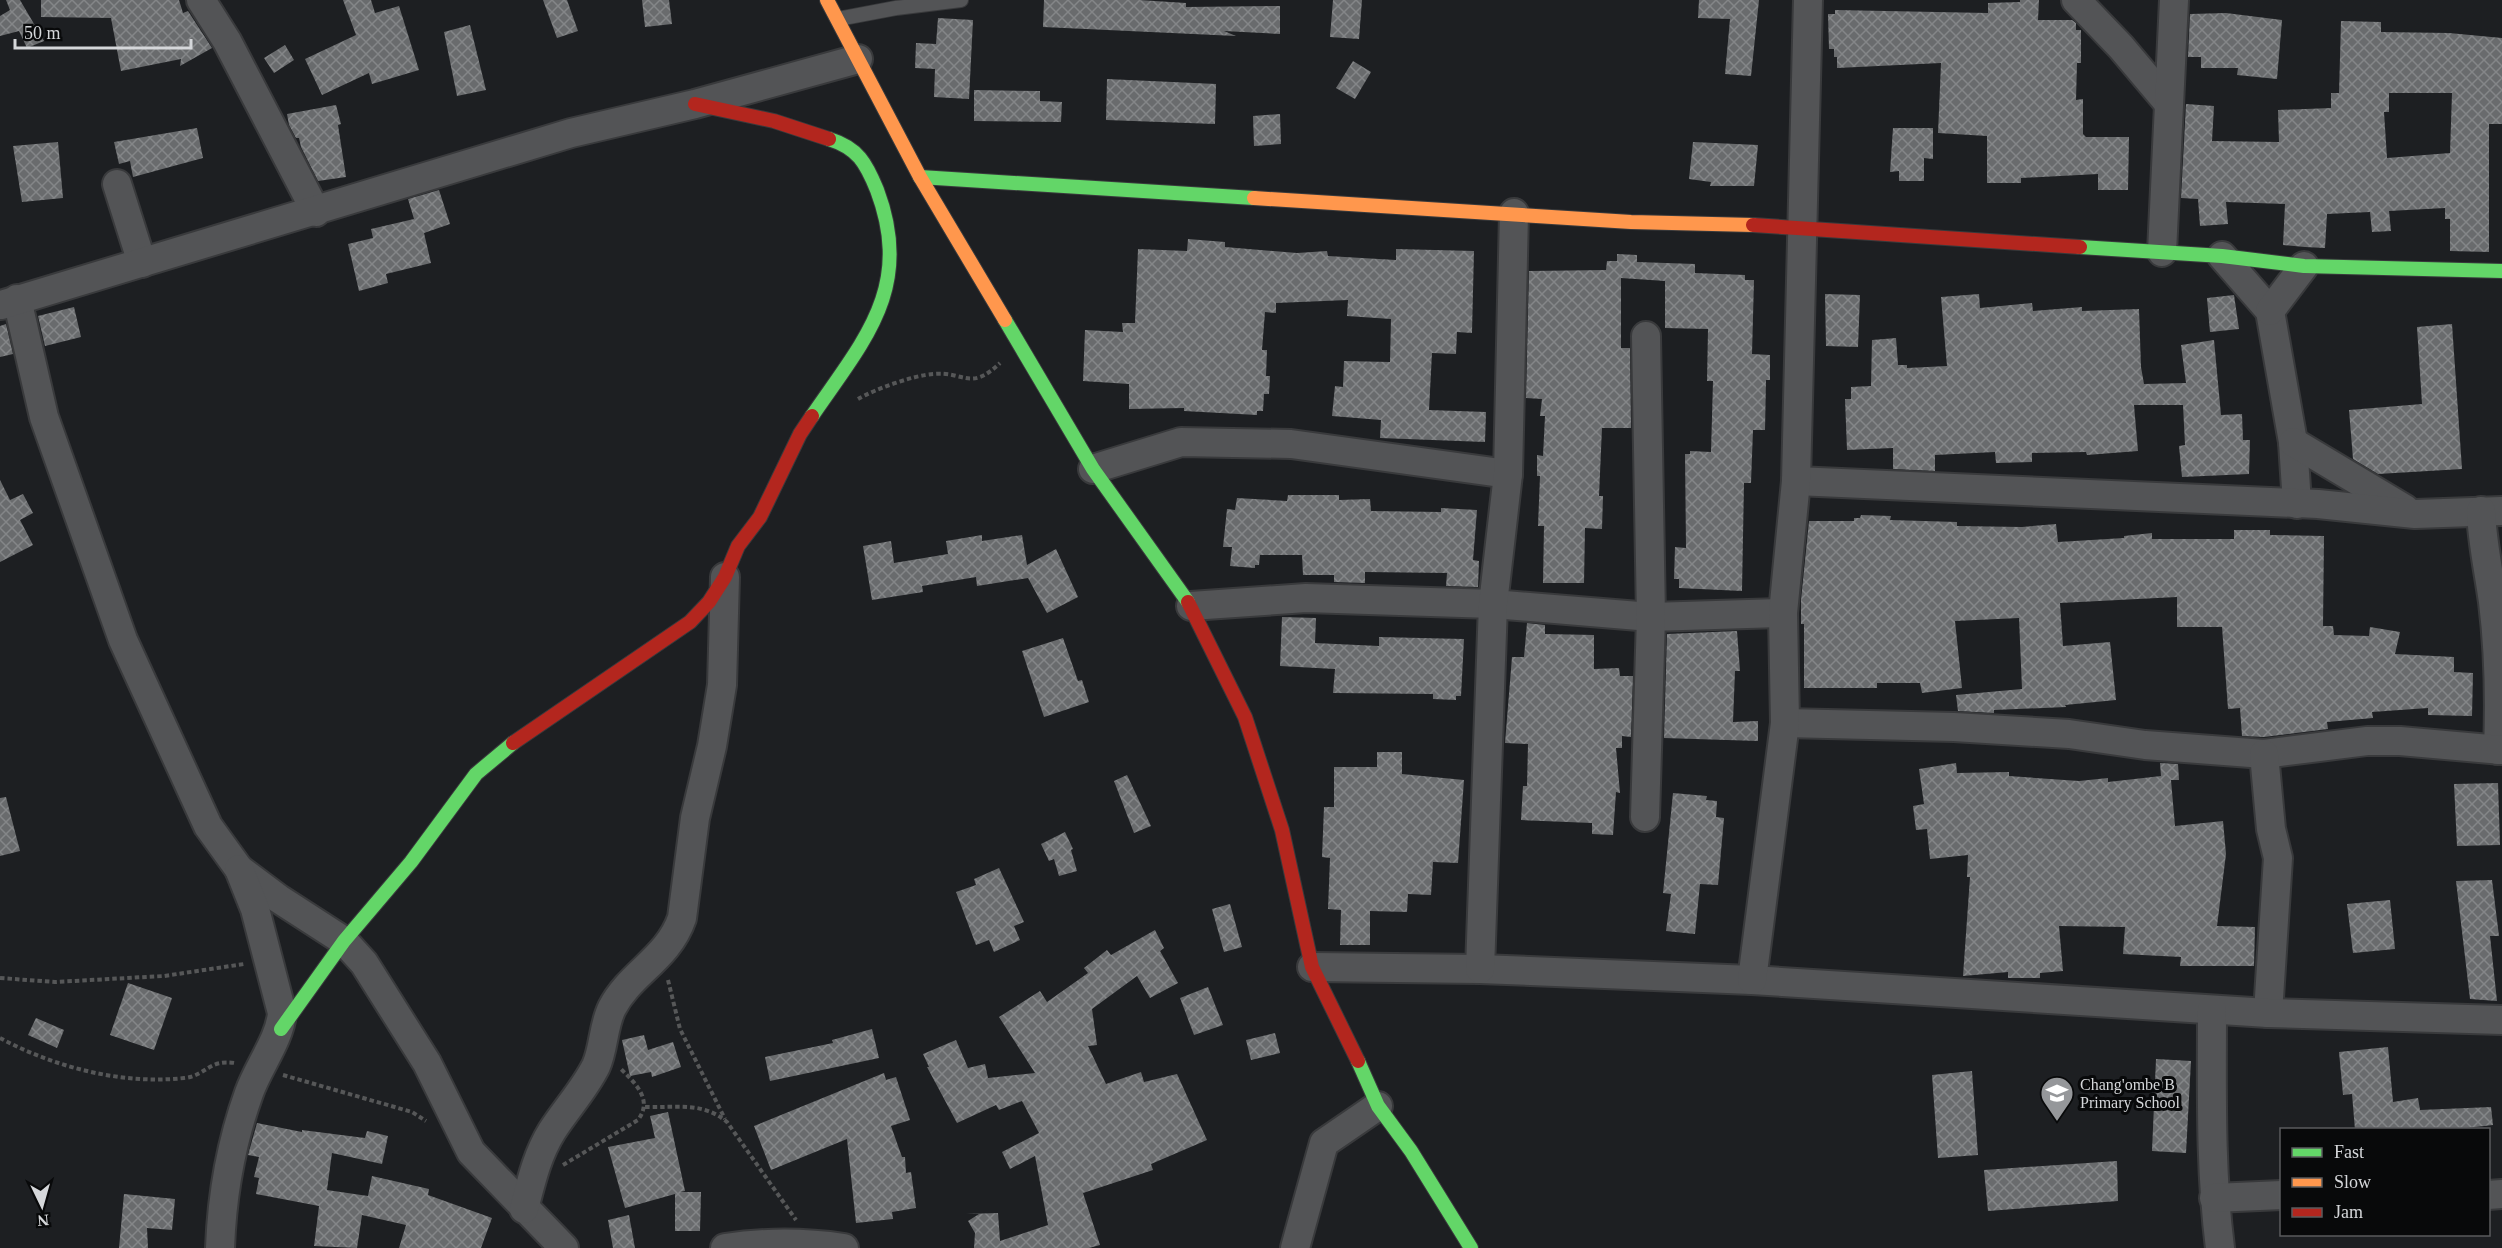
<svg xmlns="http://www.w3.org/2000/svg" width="2502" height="1248" font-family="Georgia,serif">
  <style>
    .building { fill: url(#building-cross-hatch); fill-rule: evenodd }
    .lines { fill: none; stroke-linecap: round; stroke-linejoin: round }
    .lane-casing { stroke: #393a3c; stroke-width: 16 }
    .street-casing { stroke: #393a3c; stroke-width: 32 }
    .fast-casing { stroke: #393a3c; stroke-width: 16 }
    .slow-casing { stroke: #393a3c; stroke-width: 16 }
    .jam-casing { stroke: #393a3c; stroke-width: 16 }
    .path { stroke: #565758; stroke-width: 4; stroke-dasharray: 4.5 3; stroke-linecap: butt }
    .lane { stroke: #535456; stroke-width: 14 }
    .street { stroke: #535456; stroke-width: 28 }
    .fast { stroke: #63d668; stroke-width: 14 }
    .slow { stroke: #ff974d; stroke-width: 14 }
    .jam { stroke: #b3261e; stroke-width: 14 }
    .labels { text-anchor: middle; stroke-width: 6; stroke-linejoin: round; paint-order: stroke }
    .poi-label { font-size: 16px; fill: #d5d7da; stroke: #08090a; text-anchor: start }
  </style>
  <defs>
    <pattern id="building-cross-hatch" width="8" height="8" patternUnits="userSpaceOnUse" patternTransform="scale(1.5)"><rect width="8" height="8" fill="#696b6d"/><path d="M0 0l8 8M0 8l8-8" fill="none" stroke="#848688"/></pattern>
  </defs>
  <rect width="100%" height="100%" fill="#1d1f22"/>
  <g class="building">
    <path d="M6 0H20L44 41 27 48 19 31 0 36V16L10 10Z"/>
    <path d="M41 0H179L183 13 188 11 212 48 180 66 181 59 121 71 111 18 41 17Z"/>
    <path d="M343 0H371L375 13 399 6 419 70 372 84 369 73 322 95 305 59 356 35Z"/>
    <path d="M543 0H567L578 31 557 38Z"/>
    <path d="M642 0H669L672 24 645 27Z"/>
    <path d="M1044 0H1139L1186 3V7L1280 6V34L1224 31 1236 36 1043 27Z"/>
    <path d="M1333 0H1362L1359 39 1330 37Z"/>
    <path d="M1699 0H1759L1751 76 1725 74 1730 19 1698 18Z"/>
    <path d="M2020 0H2039L2038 20H2072L2076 23V30H2081V63H2077L2076 100 2083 99V134L2086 137H2129L2128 190H2098V174L2021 178V183H1987V136L1938 133 1941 63 1837 68V57H1834V49H1829L1828 14H1835V10L1988 13V3L2020 2Z"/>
    <path d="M2226 13 2282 20 2277 79 2237 75 2238 68H2201V57H2188L2190 14Z"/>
    <path d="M938 18 973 20 969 99 934 97 935 69 915 68 916 43 936 44Z"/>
    <path d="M2341 21 2381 22V32L2449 33 2502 38V124H2489V252L2450 251V219H2445V208L2389 211 2391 231 2372 232 2370 212 2327 214 2325 248 2305 247 2283 245 2285 204 2226 202 2228 224 2200 226 2198 199 2181 198 2186 104 2214 106 2212 141 2279 142 2278 110 2331 108V93H2339ZM2389 93H2452L2450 153 2387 158 2384 112H2389Z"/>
    <path d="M470 25 486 90 457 96 444 32Z"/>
    <path d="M285 45 294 60 274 73 264 58Z"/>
    <path d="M1353 61 1371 72 1355 99 1336 88Z"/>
    <path d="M1107 79 1216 84 1215 124 1106 120Z"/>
    <path d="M974 90 1040 91V101L1062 102 1061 122 974 121Z"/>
    <path d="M336 105 341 124 338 125 346 177 318 181 301 147 299 138H296L289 125 287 114Z"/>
    <path d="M1280 114 1281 144 1254 146 1253 116Z"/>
    <path d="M197 128 203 158 133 177 130 161 119 164 114 142Z"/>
    <path d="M1893 128H1933V159L1924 158V181H1899V171L1890 172Z"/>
    <path d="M58 142 63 198 22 202 13 146Z"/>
    <path d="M1693 142 1758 145 1754 186H1710L1711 182 1689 179Z"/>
    <path d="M439 190 450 224 424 233 431 263 386 274 388 283 359 291 348 244 373 238 371 229 414 219 408 199Z"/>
    <path d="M1188 239 1225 242V247L1297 253 1327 251 1328 256 1396 260V249L1474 251 1472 333 1457 332 1456 354 1432 353 1429 410 1486 412 1485 442 1380 438 1381 420 1332 416 1335 386 1343 387 1344 361 1390 362 1391 319 1347 316 1348 300 1276 303V313L1265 312 1262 350H1267L1266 376H1270L1269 394H1264L1263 411H1257V415L1184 411V408L1129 409V384L1083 381 1085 330 1123 332 1122 323H1135L1138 249 1187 251Z"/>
    <path d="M1617 254 1637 255V262L1695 264V273L1745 275V280H1754L1752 354 1770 355V380H1766L1765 430H1753L1751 483H1744L1742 591 1679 588V579H1674L1675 547 1686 548 1685 454H1690V451L1711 452 1713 381H1707L1708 329 1665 328V281L1621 278V348H1630L1631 428H1602L1599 496H1603L1602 529 1585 528 1584 583H1543L1544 526H1538L1540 476H1537V455L1543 456 1545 416H1540L1542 399 1526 398 1529 271 1606 270 1607 261H1617Z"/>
    <path d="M1825 294 1860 295 1858 347 1826 346Z"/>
    <path d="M1979 294 1980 308 2032 303 2033 311 2082 307V311L2139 309 2141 367 2144 384 2186 383 2181 345 2214 340 2221 415 2242 414 2243 440H2250L2249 474 2182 477 2179 446 2185 445 2183 405H2134L2138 451 2087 455 2086 452 2032 453V462L1996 463 1995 452 1935 455V471L1893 469V448L1847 450 1845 399H1851V387L1871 386 1872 340 1896 338 1898 365H1907V368L1947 366 1941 297Z"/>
    <path d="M2234 295 2239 329 2210 332 2207 298Z"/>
    <path d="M74 307 81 337 45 346 38 316Z"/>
    <path d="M6 324 13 354 0 357V326Z"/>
    <path d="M2452 324 2462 469 2378 474 2353 459 2349 410 2422 404 2417 327Z"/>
    <path d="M0 480 10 500 23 494 33 513 20 520 33 545 0 562Z"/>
    <path d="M1288 495H1339V500L1370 499 1371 511 1441 512V508L1477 510 1473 560 1479 561 1478 587 1446 586 1447 573 1365 572V583L1334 582V575H1303L1302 555H1260L1259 565H1255V568L1230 566 1232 547H1223L1227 509 1235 510 1237 498 1287 501Z"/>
    <path d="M1861 515 1891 516 1890 520 1957 522V526L2022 527 2056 524 2058 542 2124 538V536L2152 533V539H2234V530H2270V535L2324 536 2323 626H2333L2334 635 2369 636 2370 627 2400 632 2395 654 2454 657V672L2473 673 2472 716 2428 715V708L2372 712 2373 718 2327 722 2328 729 2264 737 2242 736 2240 708 2228 709 2222 627H2177V597L2060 603 2063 646 2110 642 2116 700 2065 705 2066 707 1994 710V713L1958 711 1956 695 2022 689 2019 618 1955 621 1962 688 1922 693 1920 683H1877V688H1804V624H1801V600L1809 521H1854V518H1860Z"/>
    <path d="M982 535V541L1022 535 1027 565 1056 549 1078 597 1047 613 1028 578 977 586 976 577 922 586 923 592 872 600 863 546 891 541 894 563 948 554 946 541Z"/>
    <path d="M1282 617 1316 618 1315 643 1379 646V637L1464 639 1461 696H1456V700L1433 699V694L1333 693 1335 669 1280 666Z"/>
    <path d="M1527 623 1545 625V634L1594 635V669L1619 668 1620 676H1633L1631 737 1622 736V748H1616L1620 793 1616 792 1613 835 1592 834V823L1521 820 1523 786H1527L1528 744 1505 743 1512 657H1524Z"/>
    <path d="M1737 631 1740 671H1735L1733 722 1758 721V741L1664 738 1667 634Z"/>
    <path d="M1063 638 1078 681 1082 680 1089 702 1044 717 1022 651Z"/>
    <path d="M1377 752H1402V774L1464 780 1458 863 1433 862 1431 895 1408 894 1407 912 1370 911V945H1340L1341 910 1328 909 1330 858 1322 857 1324 807H1334V767H1377Z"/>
    <path d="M1956 763 1957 773 2009 772V776L2079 781 2108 778V782L2161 776 2160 763 2178 764 2179 780H2171L2175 826 2223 821 2226 854 2217 926 2255 927 2254 966H2180L2181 957 2123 954 2125 927 2059 926 2063 971 2040 973V978H2008V972L1963 976 1970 877H1967L1968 855 1930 859 1927 829 1916 830 1913 806 1924 804 1919 769Z"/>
    <path d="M1127 775 1151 826 1134 833 1114 781Z"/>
    <path d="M2498 783 2500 845 2457 846 2454 784Z"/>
    <path d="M1673 793 1707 796 1706 800 1717 801 1716 817 1724 818 1718 885 1700 884 1695 934 1666 931 1671 894 1663 893Z"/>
    <path d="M6 797 20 851 0 856V798Z"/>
    <path d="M1065 832 1073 849 1071 850 1077 871 1059 876 1054 859 1049 861 1041 844Z"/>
    <path d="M999 868 1024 922 1014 926 1020 940 994 952 989 940 976 945 956 892 976 885 974 879Z"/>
    <path d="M2492 880 2499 936H2490L2497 1001 2470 999 2456 881Z"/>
    <path d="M2390 900 2395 949 2353 953 2347 904Z"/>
    <path d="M1230 904 1242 947 1224 952 1212 909Z"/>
    <path d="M1155 930 1164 948 1160 951 1178 983 1150 998 1137 976 1092 1009 1097 1045 1088 1046 1106 1084 1141 1072 1144 1082 1177 1074 1207 1140 1151 1164 1153 1170 1083 1193 1100 1245 1089 1248H974L975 1233 968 1221 979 1214H966L998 1213 1000 1241 1048 1225 1035 1156 1010 1169 1002 1152 1039 1133 1022 1101 999 1110 996 1105 957 1123 927 1067H929L923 1054 956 1040 968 1068 985 1064 988 1078 1035 1073 999 1017 1040 991 1047 1002 1088 973 1084 968 1107 950 1111 955Z"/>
    <path d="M128 983 172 998 154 1050 110 1035Z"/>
    <path d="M1208 987 1223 1025 1194 1035 1180 998Z"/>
    <path d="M36 1018 64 1030 57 1048 28 1035Z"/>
    <path d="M872 1029 879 1058 770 1081 765 1057 833 1043 832 1040Z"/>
    <path d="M1275 1033 1280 1053 1251 1060 1246 1040Z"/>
    <path d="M644 1035 648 1050 673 1042 681 1067 652 1077 651 1072 630 1076 622 1040Z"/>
    <path d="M2388 1047 2393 1102 2418 1098 2420 1110 2491 1107 2493 1125 2449 1130H2355L2352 1094 2343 1095 2339 1052Z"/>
    <path d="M2156 1059 2191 1061 2186 1153 2152 1151Z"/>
    <path d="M1972 1071 1978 1155 1938 1158 1932 1075Z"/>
    <path d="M884 1073 886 1080 896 1077 910 1120 891 1126 902 1157H905L906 1173 911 1172 916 1208 892 1212 893 1219 856 1223 847 1139 771 1170 754 1126Z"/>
    <path d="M668 1112 685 1191 680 1192H701L700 1231H675V1194L625 1208 608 1147 655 1138 650 1116Z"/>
    <path d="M257 1123 302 1132V1130L365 1138 367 1131 388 1136 382 1164 332 1153 327 1190 368 1196 372 1176 429 1189 428 1195 492 1218 481 1248H399L406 1225 362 1215 357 1248 314 1246 319 1206 256 1194 259 1178 254 1177 259 1157 248 1155Z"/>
    <path d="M2117 1161 2118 1201 1988 1211 1984 1170Z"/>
    <path d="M124 1194 175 1199 172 1230 147 1228 148 1248H119Z"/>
    <path d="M629 1215 635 1248H613L608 1220Z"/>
  </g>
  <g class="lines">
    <defs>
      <path id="lane" d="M838 19 896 8 961 0"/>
      <g id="street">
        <path d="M201 0 227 41 316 212"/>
        <path d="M2076 0 2121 47 2169 104"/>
        <path d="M117 184 142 263"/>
        <path d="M2162 252 2174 0"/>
        <path d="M2222 256 2270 311 2293 442 2297 504"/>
        <path d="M17 299 44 417 123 640 208 826 239 869 279 899 344 941 364 963 427 1063 471 1152 564 1248"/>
        <path d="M1 305 571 133 695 104 858 59"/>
        <path d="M2270 311 2304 266"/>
        <path d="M2293 442 2405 509"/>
        <path d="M1093 469 1181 442 1291 444 1508 474"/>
        <path d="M1796 481 2318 504 2415 514 2502 511"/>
        <path d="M2481 511C2482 542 2489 572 2493 602 2499 651 2500 700 2498 750"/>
        <path d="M1191 606 1306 598 1493 604 1651 617 1783 613"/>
        <path d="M1785 723 1954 727 2069 734 2145 745 2264 754 2367 741H2400L2502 750"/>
        <path d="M2264 754 2271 829 2278 858 2268 1013"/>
        <path d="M1645 817 1651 617 1646 336"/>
        <path d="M1312 967 1480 969 1752 980 2268 1013 2502 1020"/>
        <path d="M1480 969 1493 604 1508 474 1514 213"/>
        <path d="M1752 980 1785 723 1783 613 1796 481 1808 0"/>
        <path d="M2212 1010C2212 1090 2210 1169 2220 1248"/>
        <path d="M2488 1195 2502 1194"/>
        <path d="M2214 1198 2282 1195"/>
        <path d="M524 1209C531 1182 537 1155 552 1131 566 1109 584 1090 596 1066 604 1048 603 1026 612 1008 630 973 668 959 682 918L695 818 712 746 722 685 725 577"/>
        <path d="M220 1248C222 1195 231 1143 249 1093 258 1067 280 1039 282 1013L255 909 239 869"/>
        <path d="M725 1248C765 1242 803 1242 844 1248"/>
        <path d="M1295 1248 1324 1143 1378 1106"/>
      </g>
      <g id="fast">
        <path d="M920 177 1254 198"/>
        <path d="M2080 247 2222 256 2304 266 2502 271"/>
        <path d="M1005 320 1093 469 1188 602"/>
        <path d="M812 416C864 340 914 288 877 190 866 163 858 148 829 139"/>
        <path d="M281 1029 344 941 411 862 476 774 513 743"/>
        <path d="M1358 1061 1378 1106 1411 1151 1471 1248"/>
      </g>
      <g id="slow">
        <path d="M827 0 920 177 1005 320"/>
        <path d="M1254 198 1631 222 1753 225"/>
      </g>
      <g id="jam">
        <path d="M695 104 774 121 829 139"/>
        <path d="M1753 225 2080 247"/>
        <path d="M1188 602 1245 717 1282 830 1312 967 1358 1061"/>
        <path d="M513 743 690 622 709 602 725 577 738 546 760 517 800 434 812 416"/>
      </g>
    </defs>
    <use href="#lane" class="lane-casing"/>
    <use href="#street" class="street-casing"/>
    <use href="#fast" class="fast-casing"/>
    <use href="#slow" class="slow-casing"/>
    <use href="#jam" class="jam-casing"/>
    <g class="path">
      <path d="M858 399C875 389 914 375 934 374 964 371 970 392 1000 363"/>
      <path d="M0 978 55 982 164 976 244 964"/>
      <path d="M668 980 680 1029 725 1119"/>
      <path d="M0 1038C54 1067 122 1085 184 1078 206 1076 208 1059 235 1063"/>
      <path d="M283 1075 412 1112 426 1121"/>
      <path d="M645 1107C676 1108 702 1101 727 1122L796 1220"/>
      <path d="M563 1165 638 1120C653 1100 636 1084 621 1069"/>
    </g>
    <use href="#lane" class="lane"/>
    <use href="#street" class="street"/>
    <use href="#fast" class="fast"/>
    <use href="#slow" class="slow"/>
    <use href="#jam" class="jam"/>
  </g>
  <defs>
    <symbol id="school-pin" viewBox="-11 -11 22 30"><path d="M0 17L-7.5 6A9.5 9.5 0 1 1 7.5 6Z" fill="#95979a" stroke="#08090a"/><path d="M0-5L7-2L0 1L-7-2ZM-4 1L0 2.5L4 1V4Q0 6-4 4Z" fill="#fff"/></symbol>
  </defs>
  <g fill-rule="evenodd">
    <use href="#school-pin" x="2038" y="1074" width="38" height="52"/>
  </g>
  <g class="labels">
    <g class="poi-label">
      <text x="2080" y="1090">Chang'ombe B<tspan x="2080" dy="18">Primary School</tspan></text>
    </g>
  </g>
  <rect x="2280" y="1128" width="210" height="108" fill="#08090a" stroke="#5a5b5d" stroke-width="1.5"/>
  <rect x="2292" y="1148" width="30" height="9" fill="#63d668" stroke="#5a5b5d" stroke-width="1.5"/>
  <text x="2334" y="1158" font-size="18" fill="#d5d7da">Fast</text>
  <rect x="2292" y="1178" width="30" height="9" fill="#ff974d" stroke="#5a5b5d" stroke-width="1.5"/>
  <text x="2334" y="1188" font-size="18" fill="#d5d7da">Slow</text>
  <rect x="2292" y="1208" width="30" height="9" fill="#b3261e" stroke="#5a5b5d" stroke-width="1.5"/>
  <text x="2334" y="1218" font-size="18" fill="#d5d7da">Jam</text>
  <g transform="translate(42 1206) rotate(175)" stroke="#08090a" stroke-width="4.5" paint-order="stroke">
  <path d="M0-4.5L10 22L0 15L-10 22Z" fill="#d5d7da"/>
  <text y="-9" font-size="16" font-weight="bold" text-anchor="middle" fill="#d5d7da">N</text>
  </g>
  <path d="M15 39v9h176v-9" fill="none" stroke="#d5d7da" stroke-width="3"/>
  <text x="24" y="39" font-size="18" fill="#d5d7da" stroke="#08090a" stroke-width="4.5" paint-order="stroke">50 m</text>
</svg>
